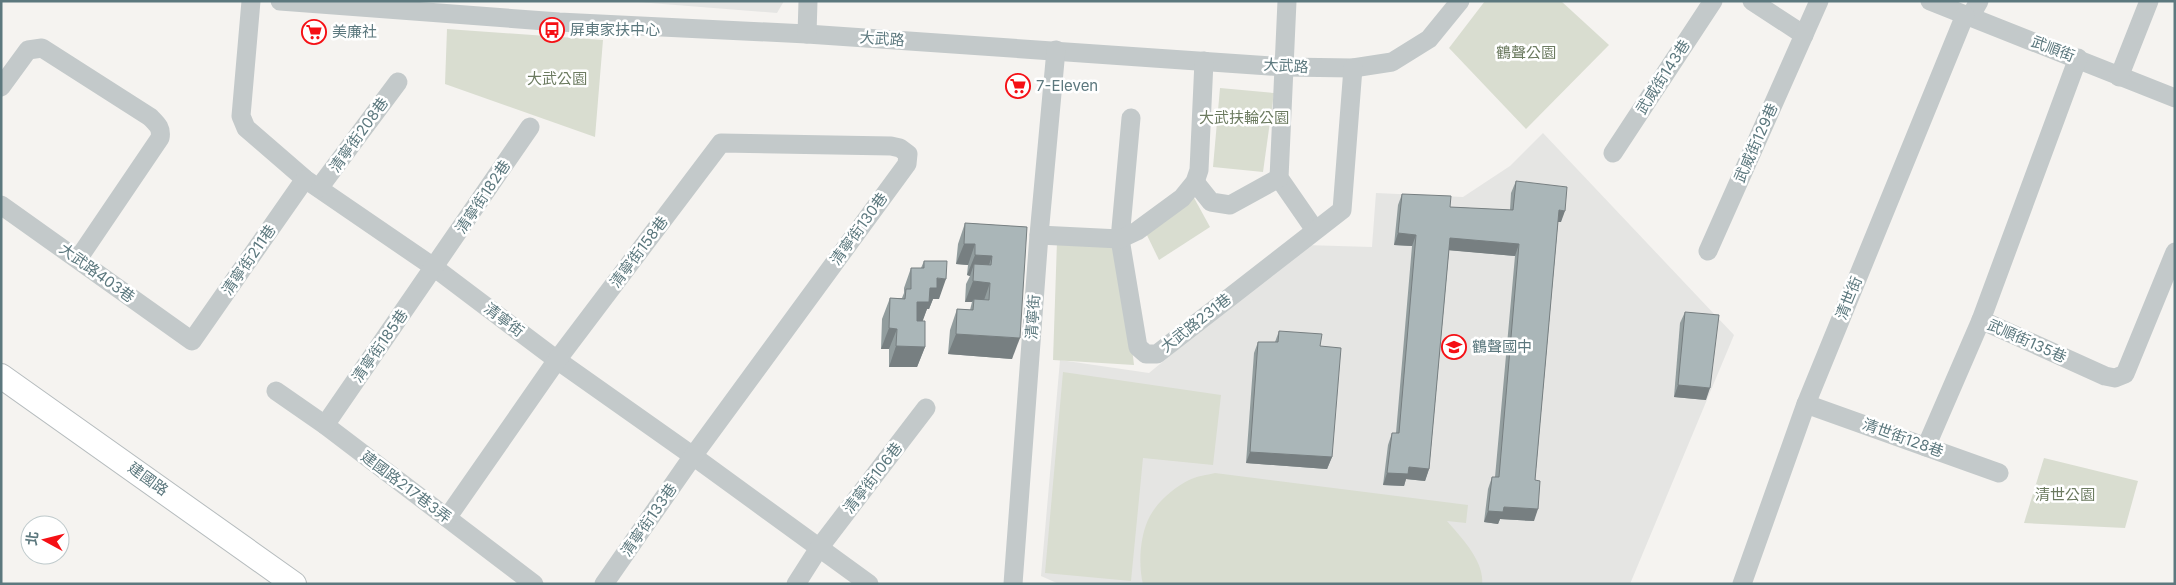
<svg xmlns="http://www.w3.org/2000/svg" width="2176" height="585" font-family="Inter,'Noto Sans TC',sans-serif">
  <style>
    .built { fill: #e5e5e3 }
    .green { fill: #d9ddd0 }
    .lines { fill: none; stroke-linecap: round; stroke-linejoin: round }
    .major-casing { stroke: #b6bcbe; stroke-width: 26 }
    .minor { stroke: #c3c9ca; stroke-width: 19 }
    .major { stroke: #fff; stroke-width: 24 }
    .wall { fill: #929d9e }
    .shaded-wall { fill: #777f81 }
    .building { fill: #aab6b8; stroke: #777f81 }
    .labels { text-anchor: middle; stroke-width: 5; stroke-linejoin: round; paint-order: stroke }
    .poi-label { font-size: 15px; fill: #5c787e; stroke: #fff; text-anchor: start }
    .street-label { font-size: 15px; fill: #5c787e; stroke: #fff }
    .park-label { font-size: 15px; fill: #6c7b60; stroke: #fff }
  </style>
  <rect width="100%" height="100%" fill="#f5f3f0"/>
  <g class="built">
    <path d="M625 1H784L777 13Z"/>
    <path d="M1543 133 1734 335 1630 584H1059L1041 576 1060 360 1149 373 1305 245 1372 247 1376 193 1463 197 1510 166Z"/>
  </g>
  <g class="green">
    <path d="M1485 1H1561L1609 45 1526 129 1449 48Z"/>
    <path d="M447 29 603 40 595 137 445 84Z"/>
    <path d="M1220 88 1274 93 1263 172 1213 167Z"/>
    <path d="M1193 196 1210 227 1159 260 1143 227Z"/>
    <path d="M1057 241 1116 247 1125 288 1134 365 1053 360Z"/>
    <path d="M1063 372 1221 395 1213 465 1143 458 1131 581 1045 573Z"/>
    <path d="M2044 458 2138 481 2125 528 2024 523Z"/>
    <path d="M1215 473 1468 505 1466 523 1447 521C1461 537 1485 562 1482 584H1143C1138 564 1140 534 1150 516 1158 501 1175 487 1189 480 1197 476 1207 475 1215 473Z"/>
  </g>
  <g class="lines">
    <defs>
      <path id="major" d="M1 376 294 584"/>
    </defs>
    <use href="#major" class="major-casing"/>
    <g class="minor">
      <path d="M251 1 241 116 246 128 305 179 435 268 557 360 693 456 869 584"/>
      <path d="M280 1 559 22 807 34 1285 67 1353 68 1392 62 1429 39 1460 1"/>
      <path d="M1287 1 1279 178 1315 230"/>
      <path d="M1752 1 1804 35"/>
      <path d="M1930 1 2175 98"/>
      <path d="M1970 17 1979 1"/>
      <path d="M807 34 808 1"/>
      <path d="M2119 77 2149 1"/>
      <path d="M1 87 28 50 42 48 150 117C157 124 162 128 160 138L78 259"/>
      <path d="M1131 118 1120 239 1138 347 1146 354H1157L1342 210 1353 68"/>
      <path d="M1613 153 1713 1"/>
      <path d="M1195 182 1211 202 1230 205 1279 178"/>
      <path d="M319 188 398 82"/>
      <path d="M1 205 192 341 305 179"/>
      <path d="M1039 235 1120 239 1137 231 1182 198 1195 182 1199 170 1204 61"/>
      <path d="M1708 251 1819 1"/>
      <path d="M1981 320 2105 376 2115 378 2125 374 2175 252"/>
      <path d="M276 391 325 425 534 584"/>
      <path d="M1806 404 1999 473"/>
      <path d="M325 425 530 127"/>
      <path d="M1926 447 1981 320 2078 58"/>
      <path d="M447 518 557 360 721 143 891 146 900 148 908 154 907 164 693 456 604 584"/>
      <path d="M796 584 819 548 926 408"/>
      <path d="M1013 584 1039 235 1056 50"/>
      <path d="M1742 584 1806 404 1965 15"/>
    </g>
    <use href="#major" class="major"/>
  </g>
  <g class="wall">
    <path d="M1516 181 1561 222H1558L1535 480 1534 521 1500 519 1498 524 1484 522 1488 489 1492 477H1495L1515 256 1449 250 1429 469 1425 481 1406 479 1404 486 1383 485 1388 445 1392 433H1396L1412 246 1394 245 1398 205 1402 194 1450 207 1510 210 1511 193Z"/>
    <path d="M965 223 1027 227 1012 359 948 354 950 330 957 309 970 310 972 302H965L966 284 970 276 967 275 968 265 956 264 958 244Z"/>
    <path d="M924 261 939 299H933L929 309H927L922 321 925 347 917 367H889V349H881L882 319 890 298H902L904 293V288L911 268H921Z"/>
    <path d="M1685 312 1706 400 1674 397 1680 323Z"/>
    <path d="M1279 331 1320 346 1332 457 1327 469 1246 463 1254 353 1258 342H1275Z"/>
  </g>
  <g class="shaded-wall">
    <path d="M1559 210 1565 211 1561 222H1555Z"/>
    <path d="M1398 233 1416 235 1412 246 1394 245Z"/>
    <path d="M1450 238 1519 244 1515 256 1446 250Z"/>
    <path d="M964 244H975L968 265 956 264Z"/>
    <path d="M975 255 992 256 985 277 974 264 970 276 967 275Z"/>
    <path d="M937 278 946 279 939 299H933L929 309H927L922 323 910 322 917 302 930 288Z"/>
    <path d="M973 281 990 283 983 303 974 299 972 302H965Z"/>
    <path d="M889 328 897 329 889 349H881Z"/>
    <path d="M956 334 1020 338 1012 359 948 354Z"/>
    <path d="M896 346 925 347 917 367H889Z"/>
    <path d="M1678 385 1710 388 1706 400 1674 397Z"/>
    <path d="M1250 452 1332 457 1327 469 1246 463Z"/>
    <path d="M1409 467 1429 469 1425 481 1406 479 1404 486 1383 485 1387 473Z"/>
    <path d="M1504 507 1538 509 1534 521 1500 519 1498 524 1484 522 1488 511Z"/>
  </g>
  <g class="building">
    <path d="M1516 181 1567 187 1565 211 1559 210 1535 480 1540 481 1538 509 1504 507 1503 512 1488 511 1492 477H1499L1519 244 1450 238 1429 469 1409 467 1408 474 1387 473 1392 433H1399L1416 235 1398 233 1402 194 1451 196 1450 207 1513 210Z"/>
    <path d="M965 223 1027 227 1020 338 956 334 957 309 973 310 974 299 989 300 990 283 973 281 974 264 991 265 992 256 975 255V244H964Z"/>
    <path d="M924 261H947L946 279 937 278V288H930L929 302H917V321H925V347L896 346 897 329 889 328 890 298 905 299 906 289H911V268H924Z"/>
    <path d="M1685 312 1719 315 1710 388 1678 385Z"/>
    <path d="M1279 331 1322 334 1320 346 1341 348 1332 457 1250 452 1258 342H1278Z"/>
  </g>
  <defs>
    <symbol id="bus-ring" viewBox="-11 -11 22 22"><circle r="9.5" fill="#fff" stroke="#f51015" stroke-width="1.5"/><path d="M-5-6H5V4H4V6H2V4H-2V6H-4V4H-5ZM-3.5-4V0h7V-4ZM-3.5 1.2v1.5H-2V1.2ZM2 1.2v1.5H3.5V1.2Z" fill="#f51015"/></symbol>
    <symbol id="supermarket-ring" viewBox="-11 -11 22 22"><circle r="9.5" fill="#fff" stroke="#f51015" stroke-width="1.5"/><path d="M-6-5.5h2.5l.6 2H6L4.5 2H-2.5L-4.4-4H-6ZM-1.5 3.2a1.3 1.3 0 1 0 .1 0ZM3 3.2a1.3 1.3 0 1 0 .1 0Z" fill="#f51015"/></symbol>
    <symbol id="school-ring" viewBox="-11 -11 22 22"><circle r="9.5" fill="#fff" stroke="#f51015" stroke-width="1.5"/><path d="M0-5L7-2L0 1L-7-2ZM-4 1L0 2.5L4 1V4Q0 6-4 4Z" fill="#f51015"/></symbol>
  </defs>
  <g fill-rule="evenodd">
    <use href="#bus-ring" x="538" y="16" width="28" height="28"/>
    <use href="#supermarket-ring" x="300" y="18" width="28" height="28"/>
    <use href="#supermarket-ring" x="1004" y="72" width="28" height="28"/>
    <use href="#school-ring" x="1440" y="333" width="28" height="28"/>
  </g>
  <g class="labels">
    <g class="poi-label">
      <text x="570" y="35">屏東家扶中心</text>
      <text x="332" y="37">美廉社</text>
      <text x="1036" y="91">7-Eleven</text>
      <text x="1472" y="352">鶴聲國中</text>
    </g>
    <g class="street-label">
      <text transform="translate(882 39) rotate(4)" y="5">大武路</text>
      <text transform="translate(2053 49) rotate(21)" y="5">武順街</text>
      <text transform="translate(1286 66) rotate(3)" y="5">大武路</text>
      <text transform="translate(1663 77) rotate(-57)" y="5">武威街143巷</text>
      <text transform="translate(359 135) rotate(-54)" y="5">清寧街208巷</text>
      <text transform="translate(1756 143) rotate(-66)" y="5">武威街129巷</text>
      <text transform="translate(483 197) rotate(-56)" y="5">清寧街182巷</text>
      <text transform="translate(859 229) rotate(-54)" y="5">清寧街130巷</text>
      <text transform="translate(639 252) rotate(-53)" y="5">清寧街158巷</text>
      <text transform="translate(249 260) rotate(-55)" y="5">清寧街211巷</text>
      <text transform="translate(97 273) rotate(36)" y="5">大武路403巷</text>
      <text transform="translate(1849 298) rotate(-68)" y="5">清世街</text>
      <text transform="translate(1033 317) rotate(-86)" y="5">清寧街</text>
      <text transform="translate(504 320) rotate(37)" y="5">清寧街</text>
      <text transform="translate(1196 323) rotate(-38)" y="5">大武路231巷</text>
      <text transform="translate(2027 341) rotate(24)" y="5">武順街135巷</text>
      <text transform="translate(380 346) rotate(-55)" y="5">清寧街185巷</text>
      <text transform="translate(1903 438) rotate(20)" y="5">清世街128巷</text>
      <text transform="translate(873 478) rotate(-52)" y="5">清寧街106巷</text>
      <text transform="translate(148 479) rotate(36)" y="5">建國路</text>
      <text transform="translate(406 487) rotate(37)" y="5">建國路217巷3弄</text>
      <text transform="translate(649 520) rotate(-55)" y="5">清寧街133巷</text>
    </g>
    <g class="park-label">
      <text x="1526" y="58">鶴聲公園</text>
      <text x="557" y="84">大武公園</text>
      <text x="1244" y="123">大武扶輪公園</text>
      <text x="2065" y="500">清世公園</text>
    </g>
  </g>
  <rect width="2176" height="585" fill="none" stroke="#5c787e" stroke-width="5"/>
  <g transform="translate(45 540) rotate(277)"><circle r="24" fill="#ffffff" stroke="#bec9cb"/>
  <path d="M0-4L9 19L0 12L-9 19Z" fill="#f51015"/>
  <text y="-8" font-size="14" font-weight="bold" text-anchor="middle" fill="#5c787e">北</text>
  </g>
</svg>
